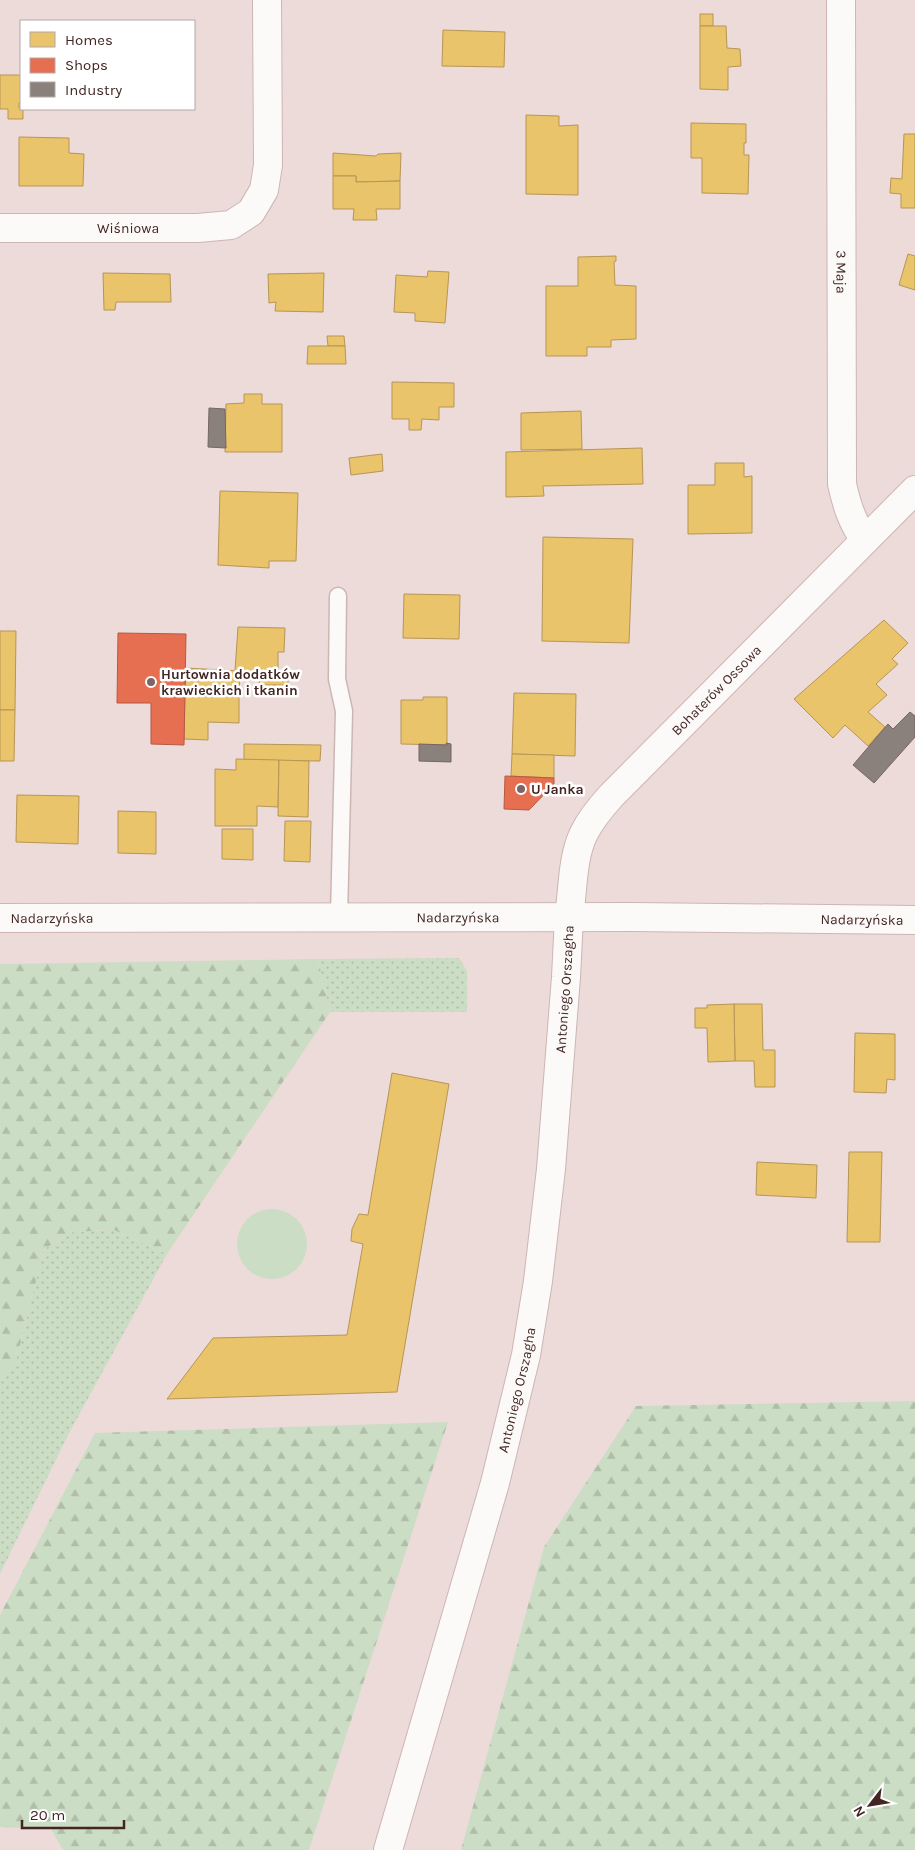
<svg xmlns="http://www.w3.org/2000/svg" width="915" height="1850" font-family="Karla,sans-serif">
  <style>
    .grass { fill: url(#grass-dots) }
    .forest { fill: url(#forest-firs) }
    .park { fill: #ccddc5 }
    .homes { fill: #e9c46a; stroke: #b79555 }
    .shops { fill: #e76f51; stroke: #b65943 }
    .industry { fill: #8a817c; stroke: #756661 }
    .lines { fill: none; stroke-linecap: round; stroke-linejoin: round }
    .service-casing { stroke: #ccb6b4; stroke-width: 19 }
    .minor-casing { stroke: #ccb6b4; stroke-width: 30 }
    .tertiary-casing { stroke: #ccb6b4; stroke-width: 30 }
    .secondary-casing { stroke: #ccb6b4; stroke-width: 30 }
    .service { stroke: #fcfaf9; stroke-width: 16 }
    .minor { stroke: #fcfaf9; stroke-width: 28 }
    .tertiary { stroke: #fcfaf9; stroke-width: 28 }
    .secondary { stroke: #fcfaf9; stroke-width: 28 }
    .poi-dot { fill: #7e6563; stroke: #fff; stroke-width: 2 }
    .labels { text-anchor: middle; stroke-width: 5; stroke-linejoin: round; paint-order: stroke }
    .street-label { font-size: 14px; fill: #432623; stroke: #fff }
    .poi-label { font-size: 14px; font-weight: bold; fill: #432623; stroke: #fff; text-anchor: start }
  </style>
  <defs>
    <pattern id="grass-dots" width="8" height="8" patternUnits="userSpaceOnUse" patternTransform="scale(1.25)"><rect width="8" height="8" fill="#ccddc5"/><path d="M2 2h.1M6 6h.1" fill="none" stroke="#b0bea9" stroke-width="1.8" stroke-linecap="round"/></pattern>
    <pattern id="forest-firs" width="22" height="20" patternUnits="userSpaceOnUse" patternTransform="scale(1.25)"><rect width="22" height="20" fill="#ccddc5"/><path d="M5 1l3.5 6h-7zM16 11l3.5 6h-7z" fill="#b0bea9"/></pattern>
  </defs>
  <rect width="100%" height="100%" fill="#eddbd9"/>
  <g class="grass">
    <path d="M459 958 467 971V1012H330L318 959Z"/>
    <path d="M114 1230 167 1254 68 1435 0 1574V1381L16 1361 44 1249 73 1232Z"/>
  </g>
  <g class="forest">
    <path d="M318 959 330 1012 167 1254 114 1230 73 1232 44 1249 16 1361 0 1381V964Z"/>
    <path d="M915 1401V1850H461L544 1547 636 1406Z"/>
    <path d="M448 1422 309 1850H63L51 1829 0 1827V1615L95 1433Z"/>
  </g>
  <circle class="park" cx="272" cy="1244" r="35"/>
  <g class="homes">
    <rect x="700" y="14" width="13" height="12"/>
    <path d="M700 26H726L727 48 740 49 741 66 728 67V90L700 89Z"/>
    <path d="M443 30 505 32 504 67 442 66Z"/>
    <path d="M0 75H21V103H19V108L23 109V119H8V109H0Z"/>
    <path d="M526 115 559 116V126L578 125V195L526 194Z"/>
    <path d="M691 123 746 124V143H744V155H749L748 194 702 193V158H691Z"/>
    <path d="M904 134H915V208H901V194L890 193 891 178 902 179Z"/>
    <path d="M19 137 69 138V153L84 154 83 186H19Z"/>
    <path d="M333 153 376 156 378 154 401 153 400 181 356 182V176H333Z"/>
    <path d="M333 176H356V182L400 181V209H376L377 220H353L354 209H333Z"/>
    <path d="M908 254 915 256V290L899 285Z"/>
    <path d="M616 256V261L614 262 615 285 636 286V339L611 340V347H587V356H546V286H578V257Z"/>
    <path d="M428 271 449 272 445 323 415 321V313L394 312 396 275 427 277Z"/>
    <path d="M103 273 170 274 171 302H116L115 310H104Z"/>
    <path d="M324 273 323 312 275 311 276 302 269 303 268 274Z"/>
    <path d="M327 336H344L345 346H328Z"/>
    <path d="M308 346H345L346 364H307Z"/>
    <path d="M392 382 454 383V407H439V420L422 419 421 430H409V419H392Z"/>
    <path d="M244 394H262V404H282V452H225L226 404 244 403Z"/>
    <path d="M581 411 582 449 521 450V413Z"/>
    <path d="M642 448 643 484 543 486 544 496 506 497V452Z"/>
    <path d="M382 454 383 471 351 475 349 458Z"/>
    <path d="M715 463H744V477L752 476V533L688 534V485H715Z"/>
    <path d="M220 491 298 493 296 561H269V568L218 565Z"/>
    <path d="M543 537 633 539 629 643 542 641Z"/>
    <path d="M404 594 460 595 459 639 403 638Z"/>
    <path d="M884 620 908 643 892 659 898 664 876 684 887 695 868 712 885 727 868 746 845 725 833 738 794 699Z"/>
    <path d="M238 627 285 628 284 652H278V670L288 671V685H259L260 672 235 671Z"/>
    <path d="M0 631H16L15 710H0Z"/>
    <path d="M186 668 240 671 239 697 185 695Z"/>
    <path d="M514 693 576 694 575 756 512 754Z"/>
    <path d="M185 695 239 697V723L208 722V740L184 739Z"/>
    <path d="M423 697H447V745L401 744V700H423Z"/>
    <path d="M0 710H15L14 761H0Z"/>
    <path d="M244 744 321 745 320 761 244 760Z"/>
    <path d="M512 754 554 755V778L511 776Z"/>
    <path d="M236 759 279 760 278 807 257 806V826H215V769L236 770Z"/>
    <path d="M279 760 309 761 308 817 278 816Z"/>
    <path d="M17 795 79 796 78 844 16 842Z"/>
    <path d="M118 811 156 812V854L118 853Z"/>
    <path d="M285 821H311L310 862 284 861Z"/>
    <path d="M222 829H253V860L222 859Z"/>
    <path d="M734 1004H762L763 1050H775V1087H755L754 1061H735Z"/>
    <path d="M734 1004 735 1061 708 1062 707 1028H695V1008H707V1005Z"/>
    <path d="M855 1033 895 1034V1080L887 1079 886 1093 854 1092Z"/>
    <path d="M392 1073 449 1084 397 1392 167 1399 213 1338 347 1335 363 1244 351 1241 352 1229 359 1214 368 1215Z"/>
    <path d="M849 1152H882L880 1242H847Z"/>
    <path d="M757 1162 817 1165 816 1198 756 1195Z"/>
  </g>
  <g class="shops">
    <path d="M118 633 186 634 184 745 151 744V703H117Z"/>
    <path d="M505 776 554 778V784L529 810 504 809Z"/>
  </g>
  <g class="industry">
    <path d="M209 408 225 409 226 448 208 447Z"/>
    <path d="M910 712 915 716V737L874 783 853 765 888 724 893 729Z"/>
    <path d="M446 743 451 744V762L419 761V744L447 745Z"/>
  </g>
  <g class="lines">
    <defs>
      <path id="service" d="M338 596 337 679 344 711 339 917"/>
      <g id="minor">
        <path id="s1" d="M841 0 842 484C847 506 852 522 865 540"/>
        <path id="s2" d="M0 228H198L231 225 251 212 264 190 268 165 267 0"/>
        <path id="s3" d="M569 917C573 890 572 857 584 833 591 819 601 807 611 796L915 490"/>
      </g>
      <g id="tertiary">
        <path id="s4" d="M388 1850 495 1483 526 1355 538 1281 551 1169 566 977 569 917"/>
      </g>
      <g id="secondary">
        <path id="s5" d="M0 918 633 917 915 920"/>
      </g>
    </defs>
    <use href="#service" class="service-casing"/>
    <use href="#minor" class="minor-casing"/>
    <use href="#tertiary" class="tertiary-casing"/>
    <use href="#secondary" class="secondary-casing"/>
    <use href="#service" class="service"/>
    <use href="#minor" class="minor"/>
    <use href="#tertiary" class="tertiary"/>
    <use href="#secondary" class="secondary"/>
  </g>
  <g class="poi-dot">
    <circle cx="151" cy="682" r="5"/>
    <circle cx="521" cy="789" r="5"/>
  </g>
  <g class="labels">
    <g class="street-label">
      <text dy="5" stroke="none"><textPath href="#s2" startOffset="128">Wiśniowa</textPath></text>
      <text dy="5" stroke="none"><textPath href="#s1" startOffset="272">3 Maja</textPath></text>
      <text dy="5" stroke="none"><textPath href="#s3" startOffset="281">Bohaterów Ossowa</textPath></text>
      <text dy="5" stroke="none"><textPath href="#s5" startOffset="458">Nadarzyńska</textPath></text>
      <text dy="5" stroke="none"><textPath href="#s5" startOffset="52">Nadarzyńska</textPath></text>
      <text dy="5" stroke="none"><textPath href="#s5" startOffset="862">Nadarzyńska</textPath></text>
      <text dy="5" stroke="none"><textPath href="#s4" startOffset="882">Antoniego Orszagha</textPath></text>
      <text dy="5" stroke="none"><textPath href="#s4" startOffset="478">Antoniego Orszagha</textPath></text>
    </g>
    <g class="poi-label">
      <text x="161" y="679">Hurtownia dodatków<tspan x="161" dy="16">krawieckich i tkanin</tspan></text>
      <text x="531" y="794">U Janka</text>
    </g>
  </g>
  <rect x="20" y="20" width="175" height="90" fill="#ffffff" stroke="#b4a8a7"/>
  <rect x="30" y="32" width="25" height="15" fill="#e9c46a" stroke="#b4a8a7"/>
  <text x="65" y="45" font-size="15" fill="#432623">Homes</text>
  <rect x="30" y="58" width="25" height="15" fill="#e76f51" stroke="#b4a8a7"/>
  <text x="65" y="70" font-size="15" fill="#432623">Shops</text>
  <rect x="30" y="82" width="25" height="15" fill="#8a817c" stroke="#b4a8a7"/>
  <text x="65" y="95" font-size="15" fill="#432623">Industry</text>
  <g transform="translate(870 1805) rotate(239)" stroke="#ffffff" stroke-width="4" paint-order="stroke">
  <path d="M0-4L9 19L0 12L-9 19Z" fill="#432623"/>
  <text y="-8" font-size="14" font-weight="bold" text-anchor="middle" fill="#432623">N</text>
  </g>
  <path d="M22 1820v8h102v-8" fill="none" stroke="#432623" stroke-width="2.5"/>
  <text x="30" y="1820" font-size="15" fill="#432623" stroke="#ffffff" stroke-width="4" paint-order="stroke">20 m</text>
</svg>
